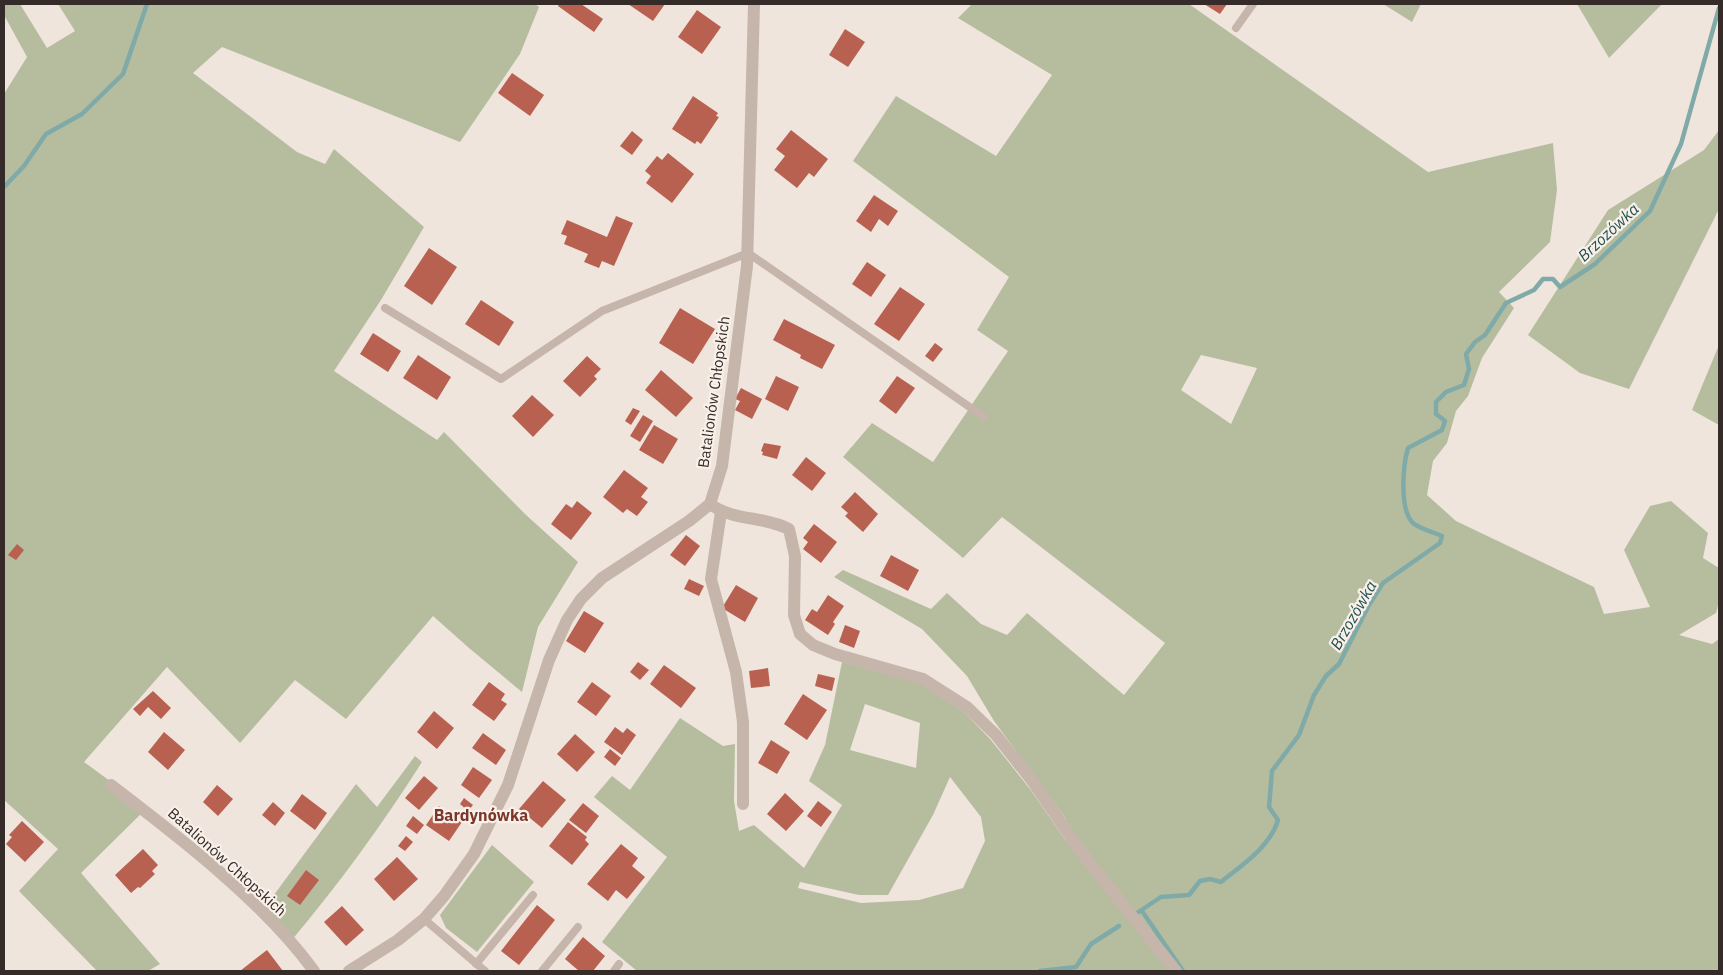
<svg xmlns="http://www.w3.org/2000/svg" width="1723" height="975" font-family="'IBM Plex Sans',sans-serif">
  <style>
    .green { fill: #b6bd9f; fill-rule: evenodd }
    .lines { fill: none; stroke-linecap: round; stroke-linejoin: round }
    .stream { stroke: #7faaa8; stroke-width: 4.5 }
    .building { fill: #b96151 }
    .service { stroke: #c6b5aa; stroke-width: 8 }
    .minor { stroke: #c6b5aa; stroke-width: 12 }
    .labels { text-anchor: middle; stroke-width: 4.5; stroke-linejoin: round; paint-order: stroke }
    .street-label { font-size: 15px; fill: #352c29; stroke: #f8f0e9 }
    .water-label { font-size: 16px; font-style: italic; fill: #235251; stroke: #f8f0e9 }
    .neighbourhood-label { font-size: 16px; font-weight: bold; fill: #7b362a; stroke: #f8f0e9 }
  </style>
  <rect width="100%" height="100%" fill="#f0e5dd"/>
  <g class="green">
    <path d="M4 4H20L47 48 75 31 58 4H535L539 7 520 54 460 142 222 47 193 73 297 152 325 164 334 149 424 227 381 300 334 371 437 440 444 432 525 514 578 562 538 627 522 692 469 648 433 616 346 719 295 680 240 743 167 667 84 762 147 808 81 873 160 964 148 971H97L19 891 58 849 4 800V94L27 57 4 15Z"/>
    <path d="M972 4H1189L1428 172 1553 143 1557 190 1550 242 1499 292 1514 308 1482 358 1468 396 1456 411 1447 443 1433 461 1427 495 1456 521 1594 587 1604 614 1650 607 1624 550 1650 506 1671 501 1708 533 1703 558 1719 568V601L1716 613 1679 635 1712 644 1719 639V971H637L602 942 667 857 594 797 612 776 630 790 680 718 723 746 735 744 734 801 739 831 754 825 804 868 842 805 809 781 825 745 842 662 920 683 964 712 991 740 1030 789 1066 841V819L994 721 967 676 922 629 834 577 843 570 931 609 947 593 981 624 1007 635 1027 613 1124 695 1165 643 1002 517 963 558 843 457 872 423 933 462 1008 351 977 330 1009 277 853 161 896 96 996 156 1052 75 958 18ZM1201 355 1257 368 1231 424 1181 390ZM865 704 920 723 916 768 850 750ZM950 777 981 817 985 841 963 888 919 900 861 903 798 888 800 882 859 895H888L933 815Z"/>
    <path d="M1383 4H1421L1412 22Z"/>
    <path d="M1577 4H1662L1609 58Z"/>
    <path d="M1719 130V209L1629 389 1580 373 1528 335 1608 210 1704 150Z"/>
    <path d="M1719 345V425L1692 410Z"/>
    <path d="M415 756 422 762C382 825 339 884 291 941L262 911 356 784 377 807Z"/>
    <path d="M492 845 534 882 477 952 446 928 440 915Z"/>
  </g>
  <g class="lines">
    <g class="stream">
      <path d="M4 187 24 166 46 134 82 114 123 74 147 4"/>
      <path d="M1142 911 1183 971"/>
      <path d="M1137 913 1161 897 1189 895 1200 881 1210 879 1221 882C1242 865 1270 847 1278 820L1269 807 1272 771 1299 735 1314 695 1326 676 1339 664 1369 605 1383 583 1440 543 1442 536C1433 532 1420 529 1413 523 1399 510 1403 465 1408 448L1442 430 1445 421 1436 414V402L1446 392 1464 385 1469 369 1466 354 1475 342 1485 335 1506 303 1534 290 1543 279H1553L1560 287 1595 264 1650 211 1681 144 1719 8"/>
      <path d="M1040 971 1076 967 1091 944 1119 926"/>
    </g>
  </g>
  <g class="building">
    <path d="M559 4H581L603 19 594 32 558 6Z"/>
    <path d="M628 4H665L653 21Z"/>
    <path d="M1204 4H1227L1220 14Z"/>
    <path d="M697 10 721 27 702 54 678 37Z"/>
    <path d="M845 29 865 42 848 67 829 55Z"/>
    <path d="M512 73 544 95 530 116 498 93Z"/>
    <path d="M693 96 718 113 716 116 719 117 701 144 697 141 695 144 672 129Z"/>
    <path d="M791 130 828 159 814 177 809 173 797 188 774 170 785 156 776 149Z"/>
    <path d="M632 131 643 140 632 155 620 146Z"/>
    <path d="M668 153 694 174 672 203 646 183 651 176 645 171 657 156 662 160Z"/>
    <path d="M874 195 898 211 888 226 879 219 871 232 856 221Z"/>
    <path d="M616 216 633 223 614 266 602 261 599 268 584 262 588 254 564 244 567 236 561 234 567 220 607 237Z"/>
    <path d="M429 248 457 267 432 305 404 286Z"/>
    <path d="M867 262 886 275 871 297 852 284Z"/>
    <path d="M900 287 925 304 899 341 874 324Z"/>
    <path d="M481 300 514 322 499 346 465 324Z"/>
    <path d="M680 308 715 329 693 364 659 343Z"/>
    <path d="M784 319 835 345 822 369 800 358 801 355 773 340Z"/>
    <path d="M373 333 401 351 388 372 360 354Z"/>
    <path d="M935 343 943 349 933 362 925 356Z"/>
    <path d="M418 355 451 377 437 400 403 378Z"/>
    <path d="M587 356 601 369 594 376 597 379 580 397 563 381Z"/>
    <path d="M661 370 693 398 676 417 645 390Z"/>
    <path d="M776 376 799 387 788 411 765 399Z"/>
    <path d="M897 376 915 388 896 414 879 401Z"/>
    <path d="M741 388 762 399 752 419 735 410 740 401 735 399Z"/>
    <path d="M532 395 554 415 533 437 512 416Z"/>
    <path d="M633 408 640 411 631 425 625 421Z"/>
    <path d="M643 415 653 421 640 442 630 436Z"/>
    <path d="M654 425 678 439 663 464 639 450Z"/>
    <path d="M764 443 781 446 777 459 762 455 763 452 761 451Z"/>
    <path d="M806 457 826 473 812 491 792 475Z"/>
    <path d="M624 470 648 488 641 497 648 502 637 516 627 509 623 513 603 497Z"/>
    <path d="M855 492 878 514 863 532 845 516 848 513 841 507Z"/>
    <path d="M577 501 592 513 571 540 551 524 566 504 572 508Z"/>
    <path d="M814 524 837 542 821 563 803 549 808 542 803 538Z"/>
    <path d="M686 535 700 546 685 566 670 555Z"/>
    <path d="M17 544 24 550 16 560 8 555Z"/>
    <path d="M891 555 919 570 908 591 880 576Z"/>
    <path d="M689 579 704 586 699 596 684 589Z"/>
    <path d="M736 585 758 598 745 622 722 608Z"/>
    <path d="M828 595 844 606 833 622 835 624 828 635 805 620 812 609 817 612Z"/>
    <path d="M584 611 604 623 585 653 566 641Z"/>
    <path d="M845 625 860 631 854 648 839 642Z"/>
    <path d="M638 662 649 670 640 680 630 672Z"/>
    <path d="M664 665 696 688 681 708 650 684Z"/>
    <path d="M768 668 770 686 751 688 749 671Z"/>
    <path d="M818 674 835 678 832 691 815 686Z"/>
    <path d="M489 682 505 694 501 700 507 704 494 721 472 705Z"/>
    <path d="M592 682 611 696 596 716 577 702Z"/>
    <path d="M153 691 171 708 161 719 148 707 140 716 133 709Z"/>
    <path d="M803 694 827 710 807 740 784 724Z"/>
    <path d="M434 711 454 728 437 749 417 732Z"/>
    <path d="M615 727 623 733 627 728 636 735 622 755 604 742Z"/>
    <path d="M164 732 185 750 168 770 148 752Z"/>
    <path d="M483 733 506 750 496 765 472 748Z"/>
    <path d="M575 734 595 752 577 772 557 754Z"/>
    <path d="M771 740 790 752 777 774 758 763Z"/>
    <path d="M610 749 621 758 615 766 604 757Z"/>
    <path d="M473 767 492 780 479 798 461 785Z"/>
    <path d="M424 776 438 788 419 810 405 798Z"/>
    <path d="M543 781 566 800 542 828 519 809Z"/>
    <path d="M217 785 233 799 218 816 203 802Z"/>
    <path d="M785 793 804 811 786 831 767 814Z"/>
    <path d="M302 794 327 813 315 830 290 811Z"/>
    <path d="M464 798 473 805 468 811 460 804Z"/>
    <path d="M818 801 832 812 821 827 807 816Z"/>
    <path d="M273 802 285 813 275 826 262 815Z"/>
    <path d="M583 803 599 816 586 833 569 820Z"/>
    <path d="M439 806 462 822 449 841 426 825Z"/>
    <path d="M413 816 424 825 417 834 406 826Z"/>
    <path d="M22 821 44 842 25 862 6 844 12 837 9 835Z"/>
    <path d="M568 822 587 837 585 840 589 844 572 865 549 846Z"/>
    <path d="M406 836 413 842 405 851 398 846Z"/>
    <path d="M621 844 638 858 632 866 645 877 627 899 616 890 608 901 587 884Z"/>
    <path d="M143 849 158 865 152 871 155 874 140 888 138 887 131 893 115 875Z"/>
    <path d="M397 857 418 879 394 901 374 879Z"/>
    <path d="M306 870 319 880 300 905 287 896Z"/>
    <path d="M537 905 555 920 519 965 501 951Z"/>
    <path d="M342 906 364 930 346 946 324 922Z"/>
    <path d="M583 937 605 956 593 971H579L565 959Z"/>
    <path d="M267 950 283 971H240L254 960Z"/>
  </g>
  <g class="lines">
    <g class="service">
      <path d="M1236 28 1253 4"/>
      <path d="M385 308 501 379 602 311 748 253 984 417"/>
      <path d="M424 919 485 971"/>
      <path d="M476 964 533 895"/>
      <path d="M542 971 578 927"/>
      <path d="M614 971 619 964"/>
    </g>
    <g class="minor">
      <path d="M710 504C733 521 764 516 789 529L795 556 794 615 800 634 813 645 835 654 923 679 967 707 996 735 1033 782 1081 852 1176 971"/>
      <path d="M721 512 711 579 736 672 743 722V804"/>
      <path d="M111 785C179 837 264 902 314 971"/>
      <path d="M349 971 398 940 424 919 444 896 474 854 508 785 549 660 567 620 581 599 602 578 689 521 710 504 722 466 747 266 754 4"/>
    </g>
  </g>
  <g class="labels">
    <g class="street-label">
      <text transform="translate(714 392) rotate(-82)" y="5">Batalionów Chłopskich</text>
      <text transform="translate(227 862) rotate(42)" y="5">Batalionów Chłopskich</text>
    </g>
    <g class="water-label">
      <text transform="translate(1608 232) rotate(-43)" y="6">Brzozówka</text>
      <text transform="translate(1353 615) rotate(-60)" y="6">Brzozówka</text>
    </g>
    <g class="neighbourhood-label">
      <text x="481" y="821">Bardynówka</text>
    </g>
  </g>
  <rect width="1723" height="975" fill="none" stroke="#352c29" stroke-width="10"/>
</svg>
